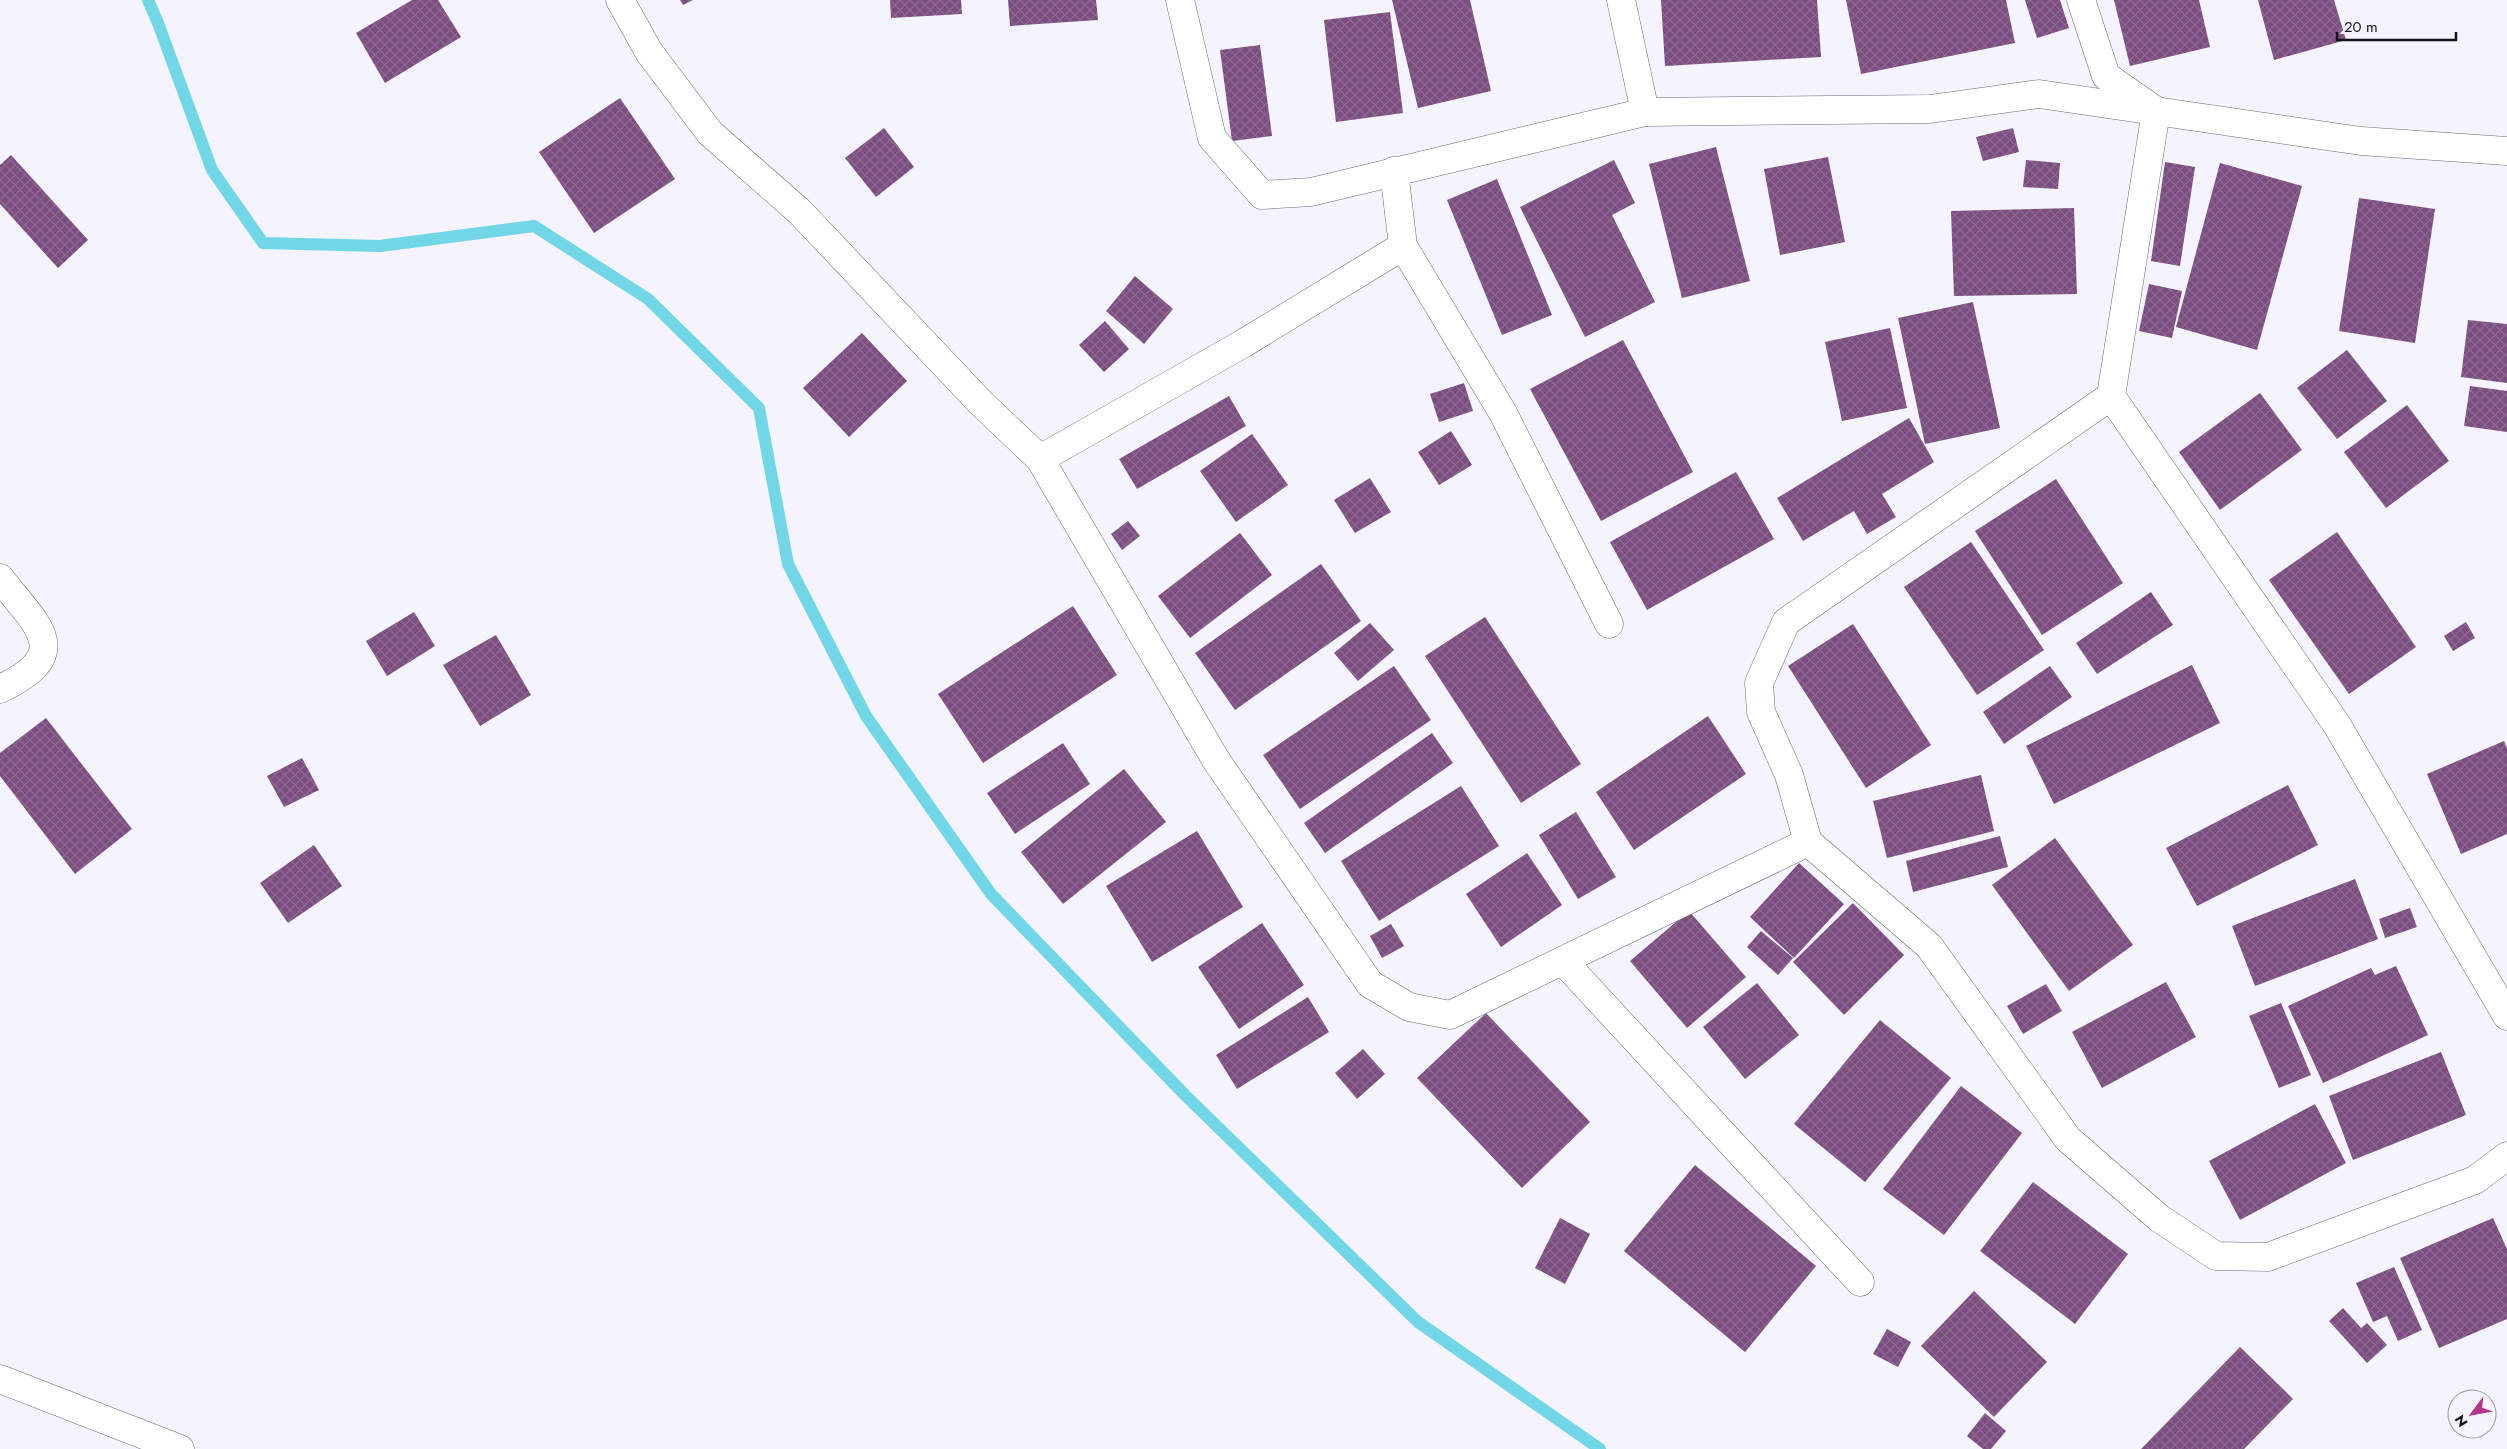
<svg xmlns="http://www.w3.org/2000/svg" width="2507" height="1449" font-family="Jost,sans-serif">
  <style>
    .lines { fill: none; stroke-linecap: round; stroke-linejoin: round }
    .stream { stroke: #71d6e6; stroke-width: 12 }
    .building { fill: url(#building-cross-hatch) }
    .minor-casing { stroke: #6b6a74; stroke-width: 29 }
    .minor { stroke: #fff; stroke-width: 28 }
  </style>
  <defs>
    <pattern id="building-cross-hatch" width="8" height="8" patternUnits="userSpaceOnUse" patternTransform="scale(1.25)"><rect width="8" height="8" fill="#7c4d80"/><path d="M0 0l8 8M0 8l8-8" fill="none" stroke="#8b688e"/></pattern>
  </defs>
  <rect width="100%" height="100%" fill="#f4f3fe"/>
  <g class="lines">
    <path class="stream" d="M148 0 158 23 212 170 263 243 380 246 534 226 648 299 759 408 788 564 866 716 991 894 1185 1095 1418 1322 1600 1449"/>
  </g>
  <g class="building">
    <path d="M412 0H438L461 37 385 83 356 33Z"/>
    <path d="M680 0H693L683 5Z"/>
    <path d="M890 0H961L962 14 891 18Z"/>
    <path d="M1008 0H1096L1098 20 1010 26Z"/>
    <path d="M1392 0H1470L1491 91 1418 108Z"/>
    <path d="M1661 0H1817L1821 57 1665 66Z"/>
    <path d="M1846 0H2006L2015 43 1861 74Z"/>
    <path d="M2025 0H2060L2069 28 2037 38Z"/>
    <path d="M2114 0H2199L2210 47 2130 66Z"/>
    <path d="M2258 0H2334L2346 40 2274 60Z"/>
    <path d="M1390 12 1403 113 1336 122 1324 20Z"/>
    <path d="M1260 45 1272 136 1232 141 1220 50Z"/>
    <path d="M620 98 675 179 594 233 539 152Z"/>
    <path d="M884 128 914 167 876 197 845 158Z"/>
    <path d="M2013 128 2019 152 1983 161 1976 137Z"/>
    <path d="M1716 147 1750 281 1682 298 1649 164Z"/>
    <path d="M11 155 88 240 58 268 0 204V165Z"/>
    <path d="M1828 157 1845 242 1780 255 1764 169Z"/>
    <path d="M1614 160 1635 203 1612 215 1655 302 1585 337 1520 207Z"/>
    <path d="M2026 160 2060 163 2058 189 2023 187Z"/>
    <path d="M2165 162 2195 167 2180 266 2151 261Z"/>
    <path d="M2220 163 2302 186 2257 350 2176 327Z"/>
    <path d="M1497 179 1552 315 1502 335 1447 200Z"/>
    <path d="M2359 198 2435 209 2415 343 2339 331Z"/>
    <path d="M2074 208 2077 294 1954 296 1951 211Z"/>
    <path d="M1135 276 1173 309 1144 344 1106 311Z"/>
    <path d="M2149 284 2182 291 2172 338 2139 331Z"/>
    <path d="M1973 302 2000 428 1925 444 1898 318Z"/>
    <path d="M2468 320 2507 324V383L2461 377Z"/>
    <path d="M1105 321 1129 349 1104 372 1079 345Z"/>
    <path d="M1890 328 1907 408 1842 421 1825 342Z"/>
    <path d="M862 333 907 381 849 437 803 388Z"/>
    <path d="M1623 340 1693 472 1601 521 1530 389Z"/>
    <path d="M2347 350 2387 401 2337 439 2297 388Z"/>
    <path d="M1464 383 1473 411 1439 422 1430 394Z"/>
    <path d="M2470 386 2507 391V432L2464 426Z"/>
    <path d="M2260 393 2302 450 2220 510 2179 452Z"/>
    <path d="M1229 396 1246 426 1137 489 1119 459Z"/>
    <path d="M2407 405 2449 461 2386 508 2344 452Z"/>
    <path d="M1909 418 1934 462 1882 494 1896 517 1867 534 1854 511 1803 541 1777 498Z"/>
    <path d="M1451 431 1472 465 1439 485 1418 452Z"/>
    <path d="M1252 434 1288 485 1236 522 1200 471Z"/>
    <path d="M1736 472 1774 539 1647 610 1610 542Z"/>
    <path d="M1370 478 1391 512 1355 533 1334 500Z"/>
    <path d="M2056 479 2123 583 2042 635 1975 531Z"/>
    <path d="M1128 521 1140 536 1122 550 1111 534Z"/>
    <path d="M2337 532 2416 647 2349 694 2269 580Z"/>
    <path d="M1240 533 1272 575 1190 638 1158 596Z"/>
    <path d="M1971 542 2044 650 1977 695 1904 587Z"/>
    <path d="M1321 564 1361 621 1235 710 1195 653Z"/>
    <path d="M2151 592 2173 625 2097 674 2076 643Z"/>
    <path d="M1073 606 1117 675 983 763 938 694Z"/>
    <path d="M414 612 435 646 387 676 366 641Z"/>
    <path d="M1485 617 1581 764 1521 803 1425 656Z"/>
    <path d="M2466 622 2475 638 2453 651 2444 636Z"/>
    <path d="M1370 623 1394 650 1358 681 1334 653Z"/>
    <path d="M1853 624 1931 745 1866 788 1788 666Z"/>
    <path d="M496 635 531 695 480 726 443 665Z"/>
    <path d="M2192 665 2220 723 2054 804 2026 746Z"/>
    <path d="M1394 666 1431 720 1300 809 1263 755Z"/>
    <path d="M2050 666 2072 697 2004 744 1983 712Z"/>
    <path d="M1708 716 1746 774 1634 850 1596 792Z"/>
    <path d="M46 718 132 829 75 874 0 776V753Z"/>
    <path d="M1432 733 1453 763 1325 853 1304 823Z"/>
    <path d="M2504 741 2507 748V834L2461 854 2427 774Z"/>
    <path d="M1063 743 1090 784 1015 834 987 793Z"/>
    <path d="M302 758 319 790 284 807 267 776Z"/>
    <path d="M1124 769 1166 822 1063 904 1021 852Z"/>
    <path d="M1981 775 1994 831 1887 858 1873 801Z"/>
    <path d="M2288 785 2318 845 2197 906 2166 848Z"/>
    <path d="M1461 786 1499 846 1379 921 1341 861Z"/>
    <path d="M1576 812 1616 877 1578 899 1539 835Z"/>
    <path d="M1197 831 1243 907 1152 962 1106 886Z"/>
    <path d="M2000 836 2008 867 1913 892 1906 861Z"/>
    <path d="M2055 838 2133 945 2069 991 1992 885Z"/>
    <path d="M314 845 342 886 288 923 260 883Z"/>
    <path d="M1527 853 1562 905 1501 947 1466 894Z"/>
    <path d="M1799 863 1844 904 1794 958 1750 917Z"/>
    <path d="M2355 879 2378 939 2255 986 2232 926Z"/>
    <path d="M1853 903 1904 955 1844 1015 1793 962Z"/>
    <path d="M2410 908 2417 927 2385 938 2379 919Z"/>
    <path d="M1689 911 1746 977 1687 1028 1630 961Z"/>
    <path d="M1262 923 1304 985 1239 1029 1198 967Z"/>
    <path d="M1391 924 1404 946 1382 958 1370 936Z"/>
    <path d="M1761 931 1793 958 1778 975 1747 947Z"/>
    <path d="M2396 966 2428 1035 2323 1083 2288 1006 2371 968 2375 975Z"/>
    <path d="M2166 982 2196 1037 2102 1088 2072 1032Z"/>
    <path d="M1757 983 1799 1035 1745 1079 1703 1027Z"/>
    <path d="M2046 984 2062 1011 2023 1034 2007 1006Z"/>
    <path d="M1308 997 1329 1032 1237 1089 1216 1055Z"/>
    <path d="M2281 1003 2311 1075 2279 1088 2249 1016Z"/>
    <path d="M1486 1013 1590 1122 1522 1188 1417 1078Z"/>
    <path d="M1880 1020 1951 1078 1865 1182 1794 1124Z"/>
    <path d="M1363 1049 1385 1074 1357 1099 1335 1073Z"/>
    <path d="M2441 1052 2466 1115 2353 1160 2329 1096Z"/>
    <path d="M1961 1086 2022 1133 1944 1235 1883 1189Z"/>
    <path d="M2315 1104 2346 1163 2240 1220 2209 1161Z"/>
    <path d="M1695 1165 1816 1266 1745 1352 1624 1251Z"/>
    <path d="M2033 1182 2128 1254 2075 1324 1980 1251Z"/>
    <path d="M1560 1218 1590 1234 1565 1284 1535 1268Z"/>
    <path d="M2493 1218 2507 1249V1319L2439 1348 2400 1258Z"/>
    <path d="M2394 1267 2422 1330 2398 1341 2387 1316 2373 1322 2356 1283Z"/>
    <path d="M1974 1291 2047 1362 1994 1417 1921 1346Z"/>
    <path d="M2343 1308 2361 1328 2367 1323 2387 1345 2367 1363 2329 1321Z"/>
    <path d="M1887 1329 1911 1342 1898 1367 1873 1354Z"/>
    <path d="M2240 1347 2293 1399 2244 1449H2141Z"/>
    <path d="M1985 1413 2006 1431 1991 1449H1983L1967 1436Z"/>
  </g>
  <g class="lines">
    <defs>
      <g id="minor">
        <path d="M620 0 649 52 710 133 799 211 981 403 1040 459"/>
        <path d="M1180 0 1212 138 1262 195 1311 192 1645 112 1930 109 2039 94 2361 141 2507 151"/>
        <path d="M1621 0 1645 112"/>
        <path d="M2081 0 2106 76 2156 111 2111 396 2337 725 2507 1016"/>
        <path d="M1394 171 1403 246 1503 413 1609 624"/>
        <path d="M1403 246 1244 343 1040 459 1216 760 1370 984 1409 1007 1450 1015 1808 842"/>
        <path d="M2111 396 1786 622 1759 683 1761 712 1789 775 1808 842 1929 946 2068 1139 2159 1218 2216 1256 2268 1257 2475 1180 2507 1156"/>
        <path d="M0 578C37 626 76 653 0 689"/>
        <path d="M1563 961 1860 1282"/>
        <path d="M0 1379 180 1449"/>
      </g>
    </defs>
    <use href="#minor" class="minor-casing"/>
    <use href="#minor" class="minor"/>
  </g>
  <g transform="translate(2472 1414) rotate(238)"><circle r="24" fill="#f4f3fe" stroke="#9a9aa2"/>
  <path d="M0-4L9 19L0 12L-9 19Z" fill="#b23789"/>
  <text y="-8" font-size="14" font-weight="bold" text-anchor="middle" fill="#141418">N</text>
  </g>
  <path d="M2337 32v8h119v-8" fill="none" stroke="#141418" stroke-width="2.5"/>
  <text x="2344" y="32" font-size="15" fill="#141418" stroke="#f4f3fe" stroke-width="4" paint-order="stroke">20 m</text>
</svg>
